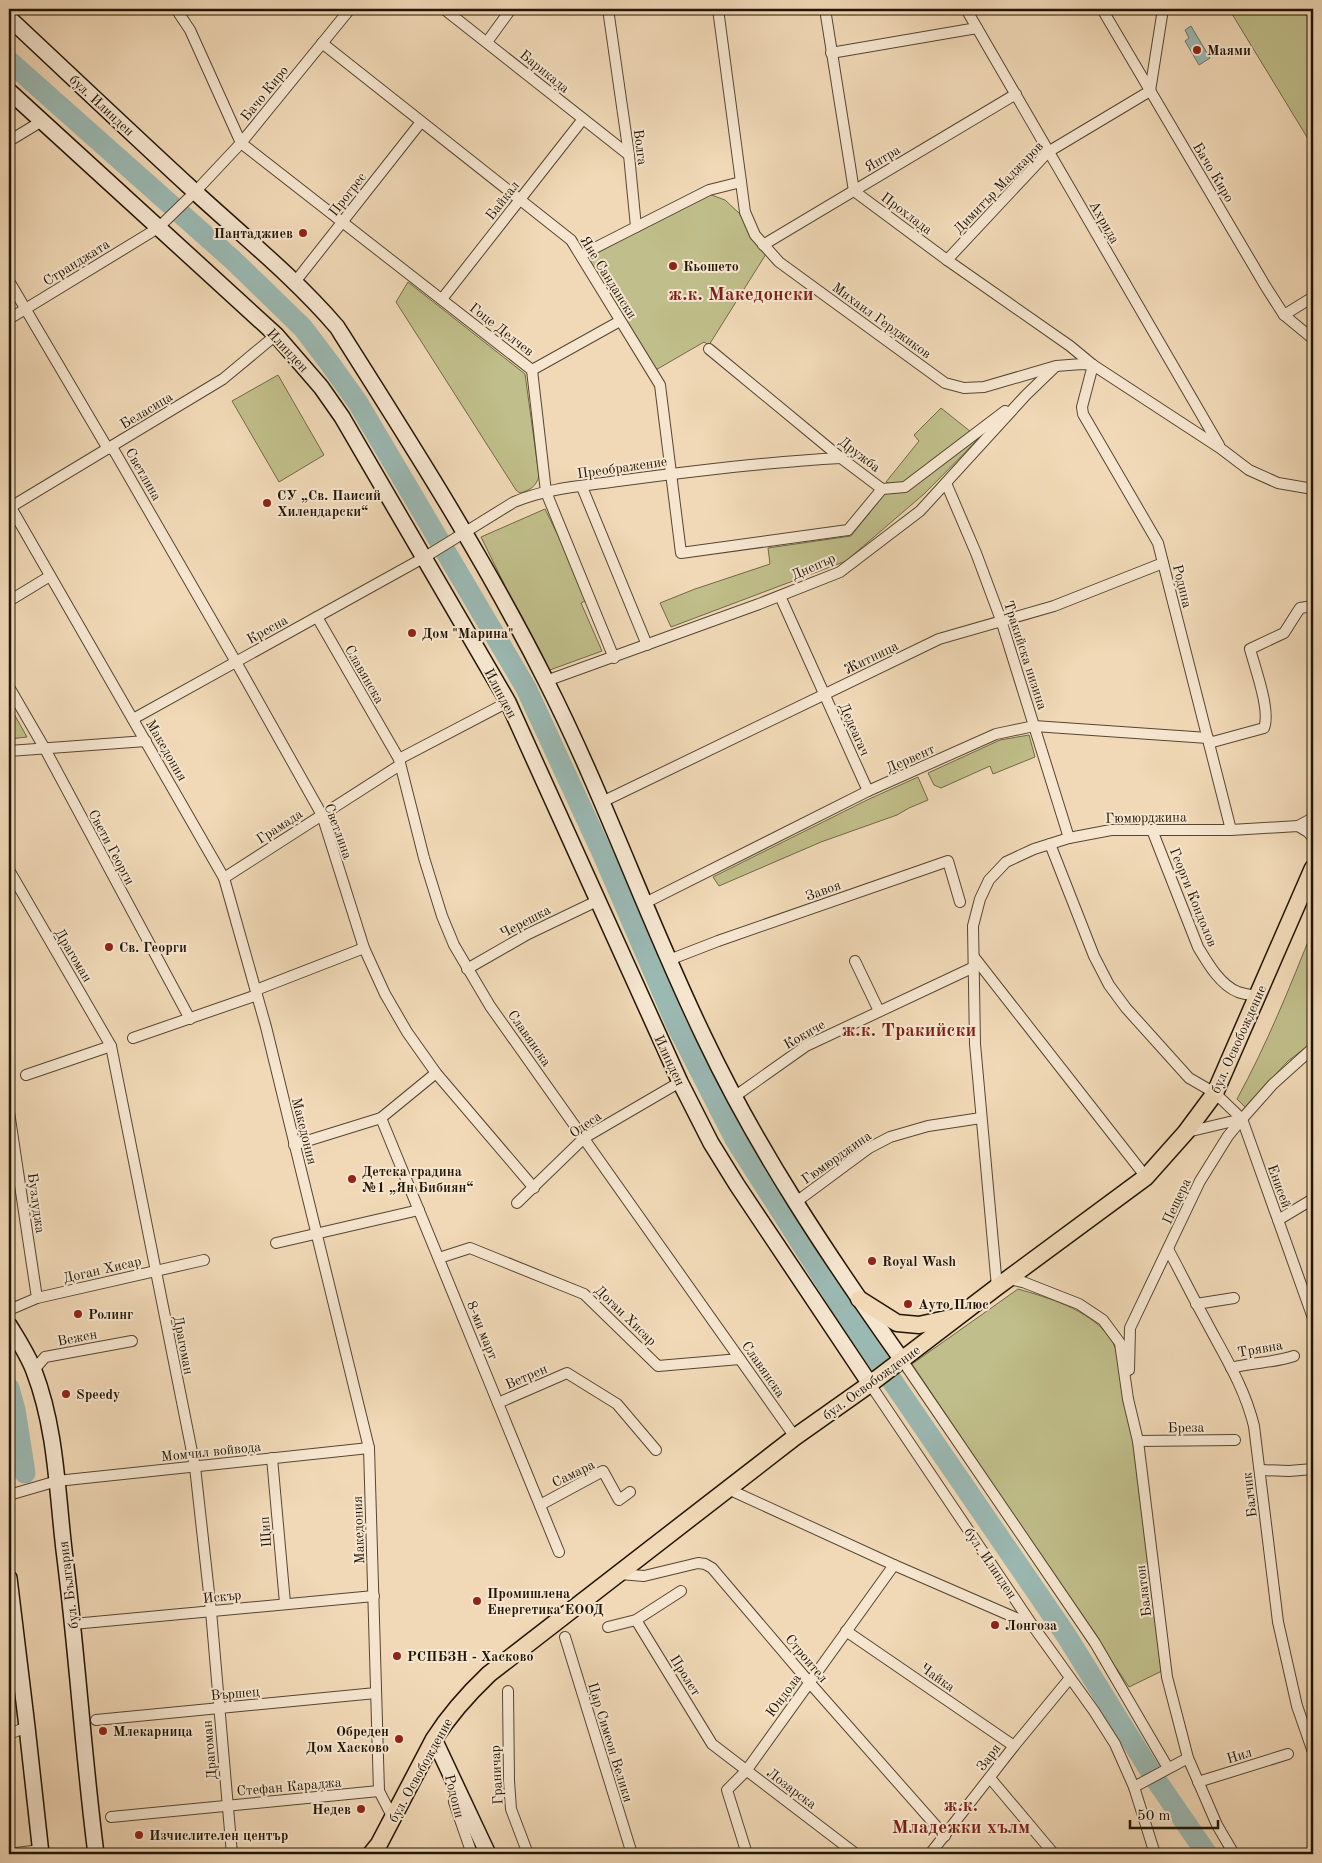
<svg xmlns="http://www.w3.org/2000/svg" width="1322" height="1863" font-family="'Old Standard TT',serif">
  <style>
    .green { fill: #c0be8a; stroke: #706a47 }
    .water { fill: #9bb9b3; stroke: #6a776d }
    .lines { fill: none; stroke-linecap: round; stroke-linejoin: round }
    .river { stroke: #9bb9b3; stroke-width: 21 }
    .street-casing { stroke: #554631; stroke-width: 12 }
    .secondary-casing { stroke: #211504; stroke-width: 18 }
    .primary-casing { stroke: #211504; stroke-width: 19 }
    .street { stroke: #f6e6d0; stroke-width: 10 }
    .secondary { stroke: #f6e6d0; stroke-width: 15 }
    .primary { stroke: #f1d9b7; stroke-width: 16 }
    .poi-dot { fill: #8f2418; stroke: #f6e6d0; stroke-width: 2 }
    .labels { text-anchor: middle; stroke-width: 4; stroke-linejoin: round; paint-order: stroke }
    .poi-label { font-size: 14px; font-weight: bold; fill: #211504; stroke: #f6e6d0; text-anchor: start }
    .street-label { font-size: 14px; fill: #211504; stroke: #f6e6d0 }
    .district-label { font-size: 19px; font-weight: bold; fill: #7a1f14; stroke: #f6e6d0 }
  </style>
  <rect width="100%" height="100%" fill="#f1d9b7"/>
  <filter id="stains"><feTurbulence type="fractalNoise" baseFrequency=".004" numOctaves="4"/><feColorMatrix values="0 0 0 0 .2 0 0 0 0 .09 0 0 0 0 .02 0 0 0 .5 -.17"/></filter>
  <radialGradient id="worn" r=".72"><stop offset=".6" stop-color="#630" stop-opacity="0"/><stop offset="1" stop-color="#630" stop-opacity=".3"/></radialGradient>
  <g class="green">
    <path d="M1229 9H1313V147Z"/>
    <path d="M709 194 725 200 740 214 755 241 766 254 709 345 704 342 654 371 584 255Z"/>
    <path d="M408 282 525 374 539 476C536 487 530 490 520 493L516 490 396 302Z"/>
    <path d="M278 375 324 455 279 482 232 401Z"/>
    <path d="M941 408 971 432 906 483 893 485 886 482 919 441 914 435Z"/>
    <path d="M994 423 924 494 846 561 671 627 660 603 695 589 770 564 768 548 851 536 886 492H896Z"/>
    <path d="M545 509 586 593 587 600 581 603 602 651 547 671 481 537Z"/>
    <path d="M9 705 27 737 9 739Z"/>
    <path d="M1029 735 1035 757 993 774 990 766 941 788 934 785 928 773 1000 740Z"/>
    <path d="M918 777 928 800 909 808 897 815 821 842 719 886 713 877 867 800Z"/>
    <path d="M1313 929V1042L1288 1061 1245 1107 1237 1099C1267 1044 1290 987 1313 929Z"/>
    <path d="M1018 1289C1049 1298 1087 1309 1108 1335 1122 1352 1123 1386 1127 1407 1143 1494 1153 1582 1166 1669L1129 1687 912 1364Z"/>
  </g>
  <path class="water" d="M1191 26 1210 58 1199 65 1185 41 1189 38 1185 30Z"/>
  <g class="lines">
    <g class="river">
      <path d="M9 61 233 260 303 328 331 365 358 403 526 688 605 859 677 1026 735 1139 845 1312 1066 1635 1154 1777 1207 1854"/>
      <path d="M9 1388 15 1410 25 1473"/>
    </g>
    <defs>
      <g id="street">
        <path d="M176 9 190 30 241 143 532 370 546 492 614 658"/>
        <path d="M444 9 629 155"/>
        <path d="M718 9 745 212 755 235 779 262 945 383 964 388 984 387 1056 366 1082 364 1093 365"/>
        <path d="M825 9 854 191 947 260 1070 346 1093 365 1220 448 1249 470 1278 483 1313 489"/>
        <path d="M966 9 1219 445"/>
        <path d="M1102 9 1266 287 1284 315 1313 339"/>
        <path d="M487 42 511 9"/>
        <path d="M322 43 571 240 660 385 681 553 848 530 882 489"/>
        <path d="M831 53 977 28"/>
        <path d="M9 141 42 121"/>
        <path d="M636 227 709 190 741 182"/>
        <path d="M763 245 1016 94"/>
        <path d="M581 255 636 227 629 155 608 9"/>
        <path d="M947 260 1048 152 1150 91 1163 9"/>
        <path d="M9 281 108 449"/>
        <path d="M295 282 421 122"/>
        <path d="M442 299 583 119"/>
        <path d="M1284 315 1313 297"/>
        <path d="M9 319 158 228 195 192 241 143 350 9"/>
        <path d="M709 349 841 458 882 489 905 487 1005 411"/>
        <path d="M1093 365 1082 407 1083 414 1158 543 1231 830"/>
        <path d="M532 370 620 321"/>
        <path d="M112 447 236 662 322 815 364 948 385 994 407 1032 436 1073 534 1188"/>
        <path d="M946 483 976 553 1001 620 1069 838"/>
        <path d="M582 487 647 645"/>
        <path d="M9 504 224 878 266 1027 369 1448 379 1791 393 1818"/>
        <path d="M9 508 223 379 276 335"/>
        <path d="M780 596 868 791"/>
        <path d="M9 601 50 576"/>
        <path d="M317 617 399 759 424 858 442 916 454 945 490 1006 795 1437"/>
        <path d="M546 681 759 604 840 572 920 511 1026 395 1055 367"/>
        <path d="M9 687 45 749 190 1019"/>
        <path d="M133 719 425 557 514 502C547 488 583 486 618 481 692 471 766 462 841 458"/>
        <path d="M1209 743 1264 728C1271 711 1255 668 1250 649L1284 633 1300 608 1313 606"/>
        <path d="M9 751 146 741"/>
        <path d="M399 759 508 702"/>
        <path d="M602 802 939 639 1054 606 1163 563"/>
        <path d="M1298 826 1313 818"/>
        <path d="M1152 830 1198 947C1207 962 1220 985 1238 992 1244 994 1251 995 1257 996"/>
        <path d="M1050 844 1094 956 1109 985 1126 1008 1189 1078 1215 1093 1242 1119 1313 1318"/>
        <path d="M9 870 111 1046 195 1467 211 1611 232 1854"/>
        <path d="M224 878 400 765"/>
        <path d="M645 903 868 791 996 734 1034 726 1208 738"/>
        <path d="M974 957 1146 1177"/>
        <path d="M669 960 718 941 948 861 960 902"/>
        <path d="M855 961 879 1011"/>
        <path d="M467 969 528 934 597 901"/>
        <path d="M133 1038 257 995 256 990 364 948"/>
        <path d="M26 1075 111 1046"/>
        <path d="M734 1097 806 1046 974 967"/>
        <path d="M9 1112 37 1298"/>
        <path d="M381 1118 559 1552"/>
        <path d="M1187 1132 1242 1119"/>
        <path d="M294 1145 381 1118 436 1073"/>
        <path d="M796 1202 869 1148 890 1137 928 1126 981 1118"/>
        <path d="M517 1203 584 1138 680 1082"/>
        <path d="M1278 1220 1313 1199"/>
        <path d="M276 1243 419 1210"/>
        <path d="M1168 1249C1181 1273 1193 1298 1206 1321 1225 1357 1244 1386 1254 1426L1278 1622 1297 1706 1313 1752"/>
        <path d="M439 1258 470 1248 584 1294 658 1366 740 1359"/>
        <path d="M1008 1279 1023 1282 1079 1304 1103 1320 1120 1343 1128 1399 1138 1441 1167 1677 1188 1758 1217 1825 1234 1854"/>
        <path d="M997 1287 975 1044 973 926 980 899 989 880 1006 862 1034 849 1069 838 1111 830H1231L1298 826 1308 832 1313 838"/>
        <path d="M1196 1304 1234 1298"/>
        <path d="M9 1310 37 1298 204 1260"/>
        <path d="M902 1360 1095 1643 1168 1768"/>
        <path d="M1231 1368C1252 1362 1274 1363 1294 1356"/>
        <path d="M34 1370 45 1357 132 1341"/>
        <path d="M1129 1370 1130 1328 1200 1181 1228 1136 1242 1119 1273 1084 1313 1048"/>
        <path d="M870 1384 1033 1626 1094 1711 1115 1744 1134 1787 1155 1854"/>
        <path d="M498 1403 567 1373 617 1404 656 1450"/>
        <path d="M1138 1441 1235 1440"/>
        <path d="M272 1458 285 1603"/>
        <path d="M1260 1470 1289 1471 1313 1469"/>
        <path d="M728 1489 894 1565 1032 1625"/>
        <path d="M9 1495 57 1481 369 1448"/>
        <path d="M540 1505 603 1471 619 1500 630 1492"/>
        <path d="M620 1574 644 1576 698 1563 705 1564 712 1568 809 1682 945 1836"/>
        <path d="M636 1620 712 1744 856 1854"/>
        <path d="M73 1624 374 1596"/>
        <path d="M608 1627 636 1620 681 1591"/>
        <path d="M846 1631 1014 1746"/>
        <path d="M565 1637 632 1854"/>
        <path d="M508 1691 509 1781 511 1809 528 1854"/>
        <path d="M96 1720 376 1693"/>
        <path d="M9 1734 27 1727"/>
        <path d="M990 1778 1054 1854"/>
        <path d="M1198 1782 1288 1754"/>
        <path d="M453 1786 454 1802 472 1854"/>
        <path d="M1134 1787 1188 1758"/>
        <path d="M111 1817 379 1791"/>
        <path d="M9 1854 40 1850"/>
        <path d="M747 1854 727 1790 746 1771 894 1565"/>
        <path d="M930 1854 1014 1746 1070 1678"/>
      </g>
      <g id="secondary">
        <path d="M9 18C71 76 132 134 194 191 243 236 294 277 337 327 410 442 484 558 545 679 604 795 647 919 704 1037 758 1151 829 1257 902 1360"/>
        <path d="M9 91 276 335 321 387 342 417 508 702 680 1082 711 1143 737 1185 870 1384"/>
        <path d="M9 1325C18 1340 28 1355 34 1371 56 1428 57 1490 64 1550 77 1651 83 1753 96 1854"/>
        <path d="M9 1578 27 1727 41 1854"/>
        <path d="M434 1739 488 1854"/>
      </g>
      <g id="primary">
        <path d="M859 1299 897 1323 919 1325 955 1317"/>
        <path d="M371 1854 379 1844 434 1739C450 1714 468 1694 489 1674L795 1437 870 1384 997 1287 1146 1177 1186 1132 1215 1093 1313 868"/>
      </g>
    </defs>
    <use href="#street" class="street-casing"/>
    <use href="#secondary" class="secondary-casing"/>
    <use href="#primary" class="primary-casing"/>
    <use href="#street" class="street"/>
    <use href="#secondary" class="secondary"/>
    <use href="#primary" class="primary"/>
  </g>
  <g class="poi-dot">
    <circle cx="1197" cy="50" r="5"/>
    <circle cx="303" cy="233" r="5"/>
    <circle cx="673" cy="266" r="5"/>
    <circle cx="267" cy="503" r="5"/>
    <circle cx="412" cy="633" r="5"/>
    <circle cx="109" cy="947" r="5"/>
    <circle cx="352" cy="1179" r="5"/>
    <circle cx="872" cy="1261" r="5"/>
    <circle cx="908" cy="1304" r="5"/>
    <circle cx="78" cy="1314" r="5"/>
    <circle cx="66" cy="1394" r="5"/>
    <circle cx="477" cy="1601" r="5"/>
    <circle cx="995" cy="1625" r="5"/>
    <circle cx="397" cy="1656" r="5"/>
    <circle cx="103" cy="1731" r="5"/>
    <circle cx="399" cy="1739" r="5"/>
    <circle cx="361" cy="1809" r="5"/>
    <circle cx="139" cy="1835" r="5"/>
  </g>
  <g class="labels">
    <g class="poi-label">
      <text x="1207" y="55">Маями</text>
      <text x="293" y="238" text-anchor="end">Пантаджиев</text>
      <text x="683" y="271">Кьошето</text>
      <text x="277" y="500">СУ „Св. Паисий<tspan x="277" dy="16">Хилендарски“</tspan></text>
      <text x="422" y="638">Дом "Марина"</text>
      <text x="119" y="952">Св. Георги</text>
      <text x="362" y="1176">Детска градина<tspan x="362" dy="16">№1 „Ян Бибиян“</tspan></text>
      <text x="882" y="1266">Royal Wash</text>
      <text x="918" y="1309">Ауто Плюс</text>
      <text x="88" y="1319">Ролинг</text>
      <text x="76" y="1399">Speedy</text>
      <text x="487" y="1598">Промишлена<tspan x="487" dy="16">Енергетика ЕООД</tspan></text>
      <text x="1005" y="1630">Лонгоза</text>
      <text x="407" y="1661">РСПБЗН - Хасково</text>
      <text x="113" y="1736">Млекарница</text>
      <text x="389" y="1736" text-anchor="end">Обреден<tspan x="389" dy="16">Дом Хасково</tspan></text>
      <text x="351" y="1814" text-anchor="end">Недев</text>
      <text x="149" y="1840">Изчислителен център</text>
    </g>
    <g class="street-label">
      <text transform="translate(545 71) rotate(39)" y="5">Барикада</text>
      <text transform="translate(264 93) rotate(-51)" y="5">Бачо Киро</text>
      <text transform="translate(102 105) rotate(43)" y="5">бул. Илинден</text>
      <text transform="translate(641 147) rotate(83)" y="5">Волга</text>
      <text transform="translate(882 158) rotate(-31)" y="5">Янтра</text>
      <text transform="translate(1214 172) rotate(59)" y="5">Бачо Киро</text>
      <text transform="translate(998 187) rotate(-46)" y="5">Димитър Маджаров</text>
      <text transform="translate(347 194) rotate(-52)" y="5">Прогрес</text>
      <text transform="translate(502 200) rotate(-52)" y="5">Байкал</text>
      <text transform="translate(907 213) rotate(37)" y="5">Прохлада</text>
      <text transform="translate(1105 222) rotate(60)" y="5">Ахрида</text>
      <text transform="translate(76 262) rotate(-32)" y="5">Странджата</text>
      <text transform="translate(609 277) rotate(58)" y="5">Яне Сандански</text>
      <text transform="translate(882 320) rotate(36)" y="5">Михаил Герджиков</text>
      <text transform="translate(502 329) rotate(38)" y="5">Гоце Делчев</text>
      <text transform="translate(288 350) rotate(47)" y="5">Илинден</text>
      <text transform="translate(146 410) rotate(-31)" y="5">Беласица</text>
      <text transform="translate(860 454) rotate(38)" y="5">Дружба</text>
      <text transform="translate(622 467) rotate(-8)" y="5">Преображение</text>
      <text transform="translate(144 474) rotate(60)" y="5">Светлина</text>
      <text transform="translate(813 566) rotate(-24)" y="5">Днепър</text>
      <text transform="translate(1183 586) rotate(76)" y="5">Родина</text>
      <text transform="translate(267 629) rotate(-29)" y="5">Кресна</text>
      <text transform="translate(1026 655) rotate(72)" y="5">Тракийска низина</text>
      <text transform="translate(871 657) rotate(-26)" y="5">Житница</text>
      <text transform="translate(365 674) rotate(60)" y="5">Славянска</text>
      <text transform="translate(501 693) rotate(62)" y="5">Илинден</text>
      <text transform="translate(855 729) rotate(66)" y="5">Дедеагач</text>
      <text transform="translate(167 750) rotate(60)" y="5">Македония</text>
      <text transform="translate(910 758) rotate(-24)" y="5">Дервент</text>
      <text transform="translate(1146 817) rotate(-1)" y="5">Гюмюрджина</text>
      <text transform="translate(279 826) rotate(-33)" y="5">Грамада</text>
      <text transform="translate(339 831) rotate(70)" y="5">Светлина</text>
      <text transform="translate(112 847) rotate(62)" y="5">Свети Георги</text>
      <text transform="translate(823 890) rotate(-20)" y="5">Завоя</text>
      <text transform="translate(1194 897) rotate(68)" y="5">Георги Кондолов</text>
      <text transform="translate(525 921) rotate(-28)" y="5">Черешка</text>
      <text transform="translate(74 955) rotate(59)" y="5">Драгоман</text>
      <text transform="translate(804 1034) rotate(-30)" y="5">Кокиче</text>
      <text transform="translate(530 1038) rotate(55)" y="5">Славянска</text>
      <text transform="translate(1238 1039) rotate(-66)" y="5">бул. Освобождение</text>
      <text transform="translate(670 1060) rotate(65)" y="5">Илинден</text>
      <text transform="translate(585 1124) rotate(-35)" y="5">Одеса</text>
      <text transform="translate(305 1131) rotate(76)" y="5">Македония</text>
      <text transform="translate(836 1157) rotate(-35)" y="5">Гюмюрджина</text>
      <text transform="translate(1280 1186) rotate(70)" y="5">Енисей</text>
      <text transform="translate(1176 1201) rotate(-65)" y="5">Пещера</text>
      <text transform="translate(37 1203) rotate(82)" y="5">Бузлуджа</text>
      <text transform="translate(102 1269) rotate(-13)" y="5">Доган Хисар</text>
      <text transform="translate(626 1315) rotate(44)" y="5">Доган Хисар</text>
      <text transform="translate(483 1330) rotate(68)" y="5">8-ми март</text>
      <text transform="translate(77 1337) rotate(-11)" y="5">Вежен</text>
      <text transform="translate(184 1345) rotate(79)" y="5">Драгоман</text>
      <text transform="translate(1260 1348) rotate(-10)" y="5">Трявна</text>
      <text transform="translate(764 1369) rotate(55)" y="5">Славянска</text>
      <text transform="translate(526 1376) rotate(-23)" y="5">Ветрен</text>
      <text transform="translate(871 1382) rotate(-36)" y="5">бул. Освобождение</text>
      <text transform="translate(1186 1427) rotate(-1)" y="5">Бреза</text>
      <text transform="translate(211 1451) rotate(-6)" y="5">Момчил войвода</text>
      <text transform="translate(573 1473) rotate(-26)" y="5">Самара</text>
      <text transform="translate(1249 1495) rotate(-97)" y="5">Балчик</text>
      <text transform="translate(358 1530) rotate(-92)" y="5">Македония</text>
      <text transform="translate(265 1532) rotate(-95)" y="5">Щип</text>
      <text transform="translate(991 1563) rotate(56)" y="5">бул. Илинден</text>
      <text transform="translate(68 1585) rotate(-97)" y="5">бул. България</text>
      <text transform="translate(1143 1591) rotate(-97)" y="5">Балатон</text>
      <text transform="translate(222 1596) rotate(-6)" y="5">Искър</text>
      <text transform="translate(807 1658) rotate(50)" y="5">Строител</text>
      <text transform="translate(686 1675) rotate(58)" y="5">Пролет</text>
      <text transform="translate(938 1677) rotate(35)" y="5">Чайка</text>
      <text transform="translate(235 1693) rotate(-5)" y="5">Вършец</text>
      <text transform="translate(783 1695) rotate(-54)" y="5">Юндола</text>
      <text transform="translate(611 1742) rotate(73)" y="5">Цар Симеон Велики</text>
      <text transform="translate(209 1750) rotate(-95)" y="5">Драгоман</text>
      <text transform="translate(1239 1755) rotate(-17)" y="5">Нил</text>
      <text transform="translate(988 1757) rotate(-53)" y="5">Заря</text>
      <text transform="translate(420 1770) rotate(-61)" y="5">бул. Освобождение</text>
      <text transform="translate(496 1775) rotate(-93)" y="5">Граничар</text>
      <text transform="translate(289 1786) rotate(-5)" y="5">Стефан Караджа</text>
      <text transform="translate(792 1788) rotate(37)" y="5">Лозарска</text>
      <text transform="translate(455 1796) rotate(76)" y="5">Родопи</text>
    </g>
    <g class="district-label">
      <text x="741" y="300">ж.к. Македонски</text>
      <text x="909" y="1036">ж.к. Тракийски</text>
      <text x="961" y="1811">ж.к.<tspan x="961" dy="22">Младежки хълм</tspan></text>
    </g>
  </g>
  <rect width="1322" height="1863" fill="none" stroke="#f1d9b7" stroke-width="30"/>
  <rect x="10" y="10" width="1302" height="1843" fill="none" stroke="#211504" stroke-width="2.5"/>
  <rect x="15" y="15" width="1292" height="1833" fill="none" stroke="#211504"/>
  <path d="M1130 1820v8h88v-8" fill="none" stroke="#211504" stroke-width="2.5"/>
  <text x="1137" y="1820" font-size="15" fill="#211504" stroke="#f6e6d0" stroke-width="4" paint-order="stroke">50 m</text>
  <rect width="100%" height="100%" filter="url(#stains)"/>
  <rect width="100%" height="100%" fill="url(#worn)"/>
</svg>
